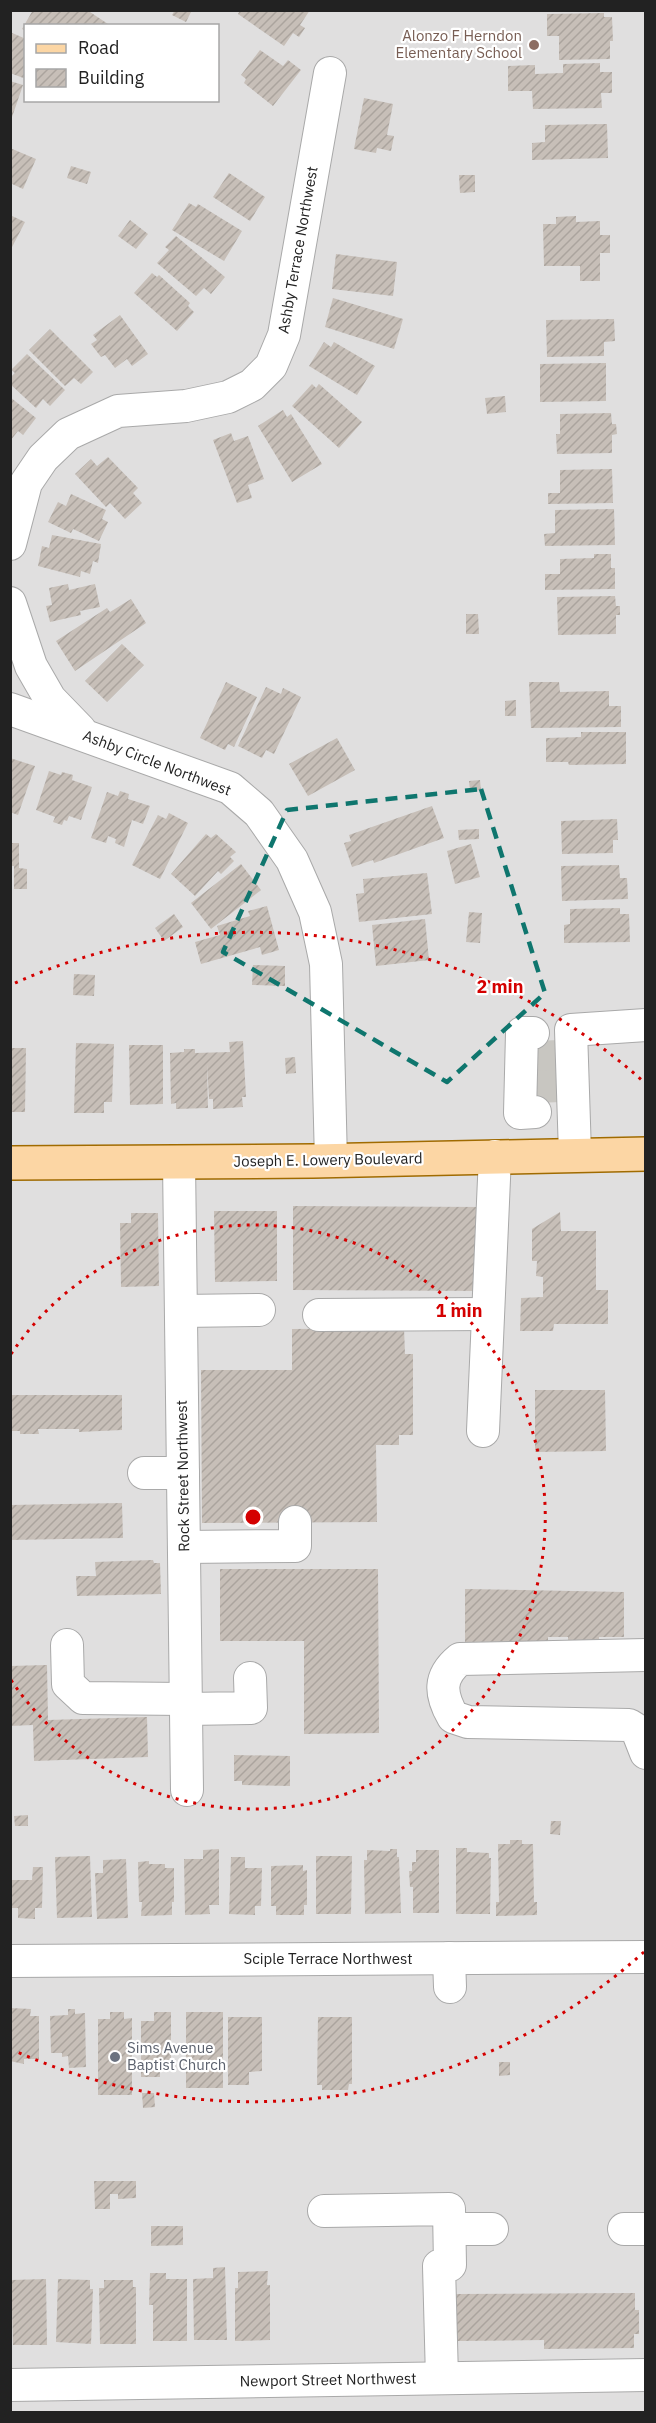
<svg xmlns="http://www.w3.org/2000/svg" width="656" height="2423" font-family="'IBM Plex Sans',sans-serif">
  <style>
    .residential { fill: #e0dfdf; fill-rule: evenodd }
    .building { fill: url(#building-hatch) }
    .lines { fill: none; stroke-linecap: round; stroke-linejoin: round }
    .minor-tunnel { stroke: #c8c6c1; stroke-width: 32; stroke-dasharray: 32 16; stroke-linecap: butt }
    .minor-casing { stroke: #a9a9a9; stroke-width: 34 }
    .major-casing { stroke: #a06b00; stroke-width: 36 }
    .minor { stroke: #fff; stroke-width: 32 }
    .major { stroke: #fcd6a4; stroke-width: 33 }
    .marked { fill: none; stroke: #0f766e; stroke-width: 4.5; stroke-dasharray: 12 8; stroke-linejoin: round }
    .ring { fill: none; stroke: #d40000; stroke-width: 3; stroke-dasharray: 3 6 }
    .education-dot { fill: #8d6e63; stroke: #fff; stroke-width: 2 }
    .worship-dot { fill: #6b7280; stroke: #fff; stroke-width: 2 }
    .labels { text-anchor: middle; stroke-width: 4.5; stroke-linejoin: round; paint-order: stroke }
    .education-label { font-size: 15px; fill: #785e54; stroke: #fff; text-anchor: end }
    .street-label { font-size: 15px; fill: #222; stroke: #fff }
    .worship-label { font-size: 15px; fill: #5b616d; stroke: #fff; text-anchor: start }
    .centre { fill: #d40000; stroke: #fff; stroke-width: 3 }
    .ring-label { font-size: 18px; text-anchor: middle; font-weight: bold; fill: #d40000; stroke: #fff; stroke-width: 4.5; stroke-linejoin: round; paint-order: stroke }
  </style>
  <defs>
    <pattern id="building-hatch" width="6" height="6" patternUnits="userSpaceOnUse" patternTransform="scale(1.5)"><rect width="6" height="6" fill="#c7bfb8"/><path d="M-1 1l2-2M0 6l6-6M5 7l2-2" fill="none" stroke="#aba49e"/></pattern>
  </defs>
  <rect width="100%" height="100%" fill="#f2efe9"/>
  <path class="residential" d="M11 11H645V2412H11ZM26 26H218V100H26Z"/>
  <g class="building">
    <path d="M33 10H87L111 26H26V31L22 29Z"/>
    <path d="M175 10H192L186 22 172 15Z"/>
    <path d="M240 10H310L300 25 305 28 299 37 293 33 284 46 238 14Z"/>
    <path d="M604 13V17H612L613 41H610V59L559 60V36H547V14Z"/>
    <path d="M10 32 26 39V79L10 73Z"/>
    <path d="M260 50 283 66 288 60 301 70 273 106 244 83 246 79 241 75Z"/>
    <path d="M600 63V72H612V93H601L602 108 533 109 532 91H508V66L535 65V74L563 73V64Z"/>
    <path d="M10 81 23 85 11 120H10Z"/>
    <path d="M364 98 393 104 387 135 394 136 391 151 377 148 376 153 354 149Z"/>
    <path d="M607 124 608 158 532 160V143L545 142V125Z"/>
    <path d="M10 148 36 159 23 189 10 183Z"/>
    <path d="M71 166 91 172 87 184 67 178Z"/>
    <path d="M229 173 265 197 250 221 213 197Z"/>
    <path d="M459 175H475V192L460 193Z"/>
    <path d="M189 203 196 207 198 204 242 231 224 261 172 230Z"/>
    <path d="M10 215 25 222 10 251Z"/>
    <path d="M576 216V222L600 221V235H610V253H600V281H580V266H544L543 224H556V217Z"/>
    <path d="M130 220 148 234 136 249 118 236Z"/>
    <path d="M176 236 225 277 211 294 204 288 196 296 157 263 169 250 165 247Z"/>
    <path d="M336 254 397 262 393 296 332 289Z"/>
    <path d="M152 273 157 277 159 275 190 303 188 306 194 312 177 331 134 293Z"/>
    <path d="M333 298 403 319 394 349 325 327Z"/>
    <path d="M120 315 148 354 132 366 127 359 115 368 105 355 101 357 91 344 97 340 93 335Z"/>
    <path d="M614 319 615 341 604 342V356L547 357 546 320Z"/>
    <path d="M50 329 93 372 81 384 74 378 65 386 29 350Z"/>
    <path d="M324 342 331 347 334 342 375 366 357 395 309 366Z"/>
    <path d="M27 354 65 390 50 406 43 399 36 408 10 384V378L15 373 11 370Z"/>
    <path d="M606 363V401L540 402V364Z"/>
    <path d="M312 384 316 388 319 384 362 422 339 448 292 406Z"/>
    <path d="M505 396 506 412 487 414 485 398Z"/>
    <path d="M10 397 36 418 23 435 18 431 10 441Z"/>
    <path d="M283 410 287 417 291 414 322 464 292 482 258 426Z"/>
    <path d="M611 413 612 424H616L617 434 612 435V453L557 454 556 434H560V414Z"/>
    <path d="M231 433 234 441 248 436 264 479 248 485 252 498 237 503 213 440Z"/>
    <path d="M108 457 138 488 133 493 142 503 125 519 110 503 106 507 75 474 91 459 97 466Z"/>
    <path d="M612 469 613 503 548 504V493H560V470Z"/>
    <path d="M71 494 106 510 102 519 108 522 99 541 73 529 71 533 48 522 58 502 66 506Z"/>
    <path d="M614 509 615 545 545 546 544 534 555 533V510Z"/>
    <path d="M52 535 101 544 98 563 93 561 90 574 81 571 80 577 38 566 42 546 49 548Z"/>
    <path d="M594 554H611V568H615V589L545 590V574H560V559L594 558Z"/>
    <path d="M68 584 69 590 95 584 100 607 80 611 81 615 50 622 46 606 52 605 49 588Z"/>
    <path d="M615 596 616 606H620V615H616V634L558 635 557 597Z"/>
    <path d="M131 599 146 623 75 671 56 641 107 608 110 612Z"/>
    <path d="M466 614H478L479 634H466Z"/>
    <path d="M122 644 144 665 107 702 85 681Z"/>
    <path d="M226 682 257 697 234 747 228 744 225 750 200 738Z"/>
    <path d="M529 682H559L560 692 609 691V706H621V727L531 728Z"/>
    <path d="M266 687 281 694 283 688 301 697 274 754 266 750 262 758 238 746Z"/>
    <path d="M516 700V716H505V701Z"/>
    <path d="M581 732H626V764L569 765 568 762H546V738L581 737Z"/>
    <path d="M337 738 355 770 308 796 289 764Z"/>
    <path d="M10 758 35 766 18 815 10 812Z"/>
    <path d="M49 771 61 775 62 772 73 775 72 780 92 787 81 820 69 816 67 821 64 820 62 825 53 822 55 817 36 810Z"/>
    <path d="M480 780 481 790 470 791 469 781Z"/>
    <path d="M120 791 129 794 128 799 150 806 143 824 132 820 124 847 115 843 116 839 108 836 106 843 91 838 107 792 118 796Z"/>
    <path d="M432 806 444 838 374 863 373 860 352 867 344 843 351 841 349 835Z"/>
    <path d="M169 813 188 823 160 879 132 865 158 815 166 819Z"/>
    <path d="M617 819 618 840H613V853L562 854 561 821Z"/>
    <path d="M479 829V839L459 840 458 830Z"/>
    <path d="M206 834 211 838 216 834 236 852 230 857 234 861 221 874 218 871 195 896 171 874Z"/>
    <path d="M10 843H19V868L27 869V889H14V866H10Z"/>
    <path d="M471 844 480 877 455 884 447 851Z"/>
    <path d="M241 864 261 890 211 929 191 903Z"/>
    <path d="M619 865 620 878H627L628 899 562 901 561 866Z"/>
    <path d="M427 873 432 914 359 922 356 894 364 893 363 879Z"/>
    <path d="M267 906 279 950 262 955 260 947 201 964 195 942 220 935 217 926 250 916 248 911Z"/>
    <path d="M620 908V914H629L630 942 564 943V925L570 924V909Z"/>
    <path d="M469 912 482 913 480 943 466 942Z"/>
    <path d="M174 914 183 927 164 941 155 928Z"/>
    <path d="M425 919 429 960 376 966 372 925Z"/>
    <path d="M253 965 285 966V986L252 985Z"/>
    <path d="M74 974 95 975 94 996 73 995Z"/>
    <path d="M243 1041 246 1097H242L243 1107 213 1109V1099H209L207 1064 208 1108 176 1109V1103L171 1104 170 1053 184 1052V1049H195V1053L230 1052 229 1042Z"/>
    <path d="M76 1043 114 1044 112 1102H104V1113H74Z"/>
    <path d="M129 1045H163V1104L130 1105Z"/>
    <path d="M10 1048H26L25 1112H10Z"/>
    <path d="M295 1057 296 1073 286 1074 285 1058Z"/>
    <path d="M293 1206 483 1207 482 1291 293 1290Z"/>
    <path d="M214 1211H277V1281L215 1282Z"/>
    <path d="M560 1212 561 1231H596V1290H608V1324H554L553 1331H520L521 1298 543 1297V1277L536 1276 537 1261H532V1229Z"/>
    <path d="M131 1213H158L159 1286 121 1287 120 1223H131Z"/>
    <path d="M404 1328 405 1354H413V1435H399V1445H376L377 1522 202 1523 201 1370H292V1329Z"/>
    <path d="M535 1390H605L606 1451 535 1452Z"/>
    <path d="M10 1395H122V1430L79 1432V1429H38L39 1434H20V1431H10Z"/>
    <path d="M122 1503 123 1538 10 1540V1505Z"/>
    <path d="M153 1560 154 1563H160L161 1594 77 1596 76 1576H96L95 1562Z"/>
    <path d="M220 1569H378L379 1733 304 1734V1641H220Z"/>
    <path d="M465 1589 624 1592V1637H599V1645H568V1637H548V1641L465 1642Z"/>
    <path d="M47 1665 48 1720 147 1717 148 1757 34 1761 33 1725 10 1726V1666Z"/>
    <path d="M234 1755 290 1756V1786L242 1785V1781H234Z"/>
    <path d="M28 1815V1826H15L14 1816Z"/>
    <path d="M551 1821H561L560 1835 550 1834Z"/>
    <path d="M510 1840H522V1844H533L534 1902H537V1915L496 1916V1902H499L498 1844H510Z"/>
    <path d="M456 1848H467V1852L489 1853V1858H491L490 1914H456Z"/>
    <path d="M219 1849V1905H209L210 1914 185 1915 184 1859H203V1850Z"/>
    <path d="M390 1849H397V1857H399L401 1913 365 1914 364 1860H367V1850L390 1851Z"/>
    <path d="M416 1850H439V1913H413V1887H410L409 1871H412V1862H416Z"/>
    <path d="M90 1856 92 1917 57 1918 55 1857Z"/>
    <path d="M316 1856H352L351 1914H316Z"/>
    <path d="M231 1857H245V1868H262L261 1906H255V1915L229 1914Z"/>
    <path d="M126 1859 128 1918 97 1919 95 1873H103V1860Z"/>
    <path d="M149 1861V1864H165V1868H174V1902H172V1915L141 1916 142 1902H139L138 1862Z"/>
    <path d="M303 1865V1871L307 1870V1905H304V1915H276V1906H271V1866Z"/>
    <path d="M33 1867H43L42 1908H35V1919L18 1918V1908H10V1880H32Z"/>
    <path d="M10 2008 31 2009 30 2016H39V2059H24V2064L10 2061Z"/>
    <path d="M68 2009H75V2014L85 2013 86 2067 69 2068 68 2056 62 2057V2053H51L50 2016 68 2015Z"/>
    <path d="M110 2012H124V2019L132 2018V2095H98V2019H110Z"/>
    <path d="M154 2012H171V2066H160V2077H141V2021H154Z"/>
    <rect x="186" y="2012" width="37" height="76"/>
    <path d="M228 2017H262V2071L249 2072V2085H228Z"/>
    <path d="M318 2017H352V2084H349L348 2090H322V2085H317Z"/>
    <path d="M499 2062H510V2075L499 2076Z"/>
    <path d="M142 2093H154L155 2107 143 2108Z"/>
    <path d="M94 2181H136V2198L118 2199V2194H110V2209H95Z"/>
    <path d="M151 2226H183V2245L151 2246Z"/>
    <path d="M225 2267 227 2340H194L193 2279 213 2278V2268Z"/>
    <path d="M268 2271 267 2285H270V2340L235 2341V2288H238V2272Z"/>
    <path d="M150 2273H166V2279H187V2341H153V2305H149Z"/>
    <path d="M46 2279 47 2345H13L11 2280Z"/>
    <path d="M58 2279 90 2280V2289H93L91 2344 56 2342Z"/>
    <path d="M104 2280H133V2287H136V2344H100L99 2288H104Z"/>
    <path d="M635 2293V2310H639V2334H634V2348L544 2349V2340L456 2341V2294Z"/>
  </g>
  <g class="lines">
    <g class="minor-tunnel">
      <path d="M533 1057 561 1056"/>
      <path d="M534 1087 561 1086"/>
    </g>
    <defs>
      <g id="minor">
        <path d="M10 544 26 483 43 458 68 434 118 411 186 406 228 397 252 385 271 366 284 335 330 73"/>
        <path d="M10 603 31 666 50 699 80 730"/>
        <path d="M10 709 230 788 259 813 292 860 315 912 326 964 331 1161"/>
        <path d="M533 1033H522L520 1113 535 1112"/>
        <path d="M575 1154 571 1030 646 1025"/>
        <path d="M179 1162 187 1790"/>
        <path d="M181 1311 259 1310"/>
        <path d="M319 1315 488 1314"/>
        <path d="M483 1431 495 1156"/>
        <path d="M144 1473H183"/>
        <path d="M184 1547 295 1546V1522"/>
        <path d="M67 1645 68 1684 83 1698 185 1699"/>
        <path d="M646 1655 460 1659C438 1677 440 1694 453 1717L468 1722 629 1725 637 1730 646 1753"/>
        <path d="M186 1709 251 1708 250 1678"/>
        <path d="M449 1958 450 1987"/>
        <path d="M10 1961 646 1957"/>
        <path d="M324 2211 449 2209 450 2265 439 2266 442 2378"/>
        <path d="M450 2229H492"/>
        <path d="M624 2229H646"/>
        <path d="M10 2385 646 2375"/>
      </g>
      <path id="major" d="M10 1163 313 1161 646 1154"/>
    </defs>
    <use href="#minor" class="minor-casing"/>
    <use href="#major" class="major-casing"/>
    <use href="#minor" class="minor"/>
    <use href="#major" class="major"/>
  </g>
  <path class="marked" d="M481 789 545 993 447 1082 223 952 287 810Z"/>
  <g class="ring">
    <path d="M11 1354A292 292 0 1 1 11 1680"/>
    <path d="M644 1952A585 585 0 0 1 15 2051M15 983A585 585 0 0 1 644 1082"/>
  </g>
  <circle class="education-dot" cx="534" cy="45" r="6"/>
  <circle class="worship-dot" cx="115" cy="2057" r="6"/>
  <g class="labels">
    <g class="education-label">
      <text x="522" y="41">Alonzo F Herndon<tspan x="522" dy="17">Elementary School</tspan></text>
    </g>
    <g class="street-label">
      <text transform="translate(298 250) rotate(-80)" y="5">Ashby Terrace Northwest</text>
      <text transform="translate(157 763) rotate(21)" y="5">Ashby Circle Northwest</text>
      <text transform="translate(328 1160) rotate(-1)" y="5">Joseph E. Lowery Boulevard</text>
      <text transform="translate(183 1476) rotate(-91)" y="5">Rock Street Northwest</text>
      <text x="328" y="1964">Sciple Terrace Northwest</text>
      <text transform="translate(328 2380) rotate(-1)" y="5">Newport Street Northwest</text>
    </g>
    <g class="worship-label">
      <text x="127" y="2053">Sims Avenue<tspan x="127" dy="17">Baptist Church</tspan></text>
    </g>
  </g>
  <circle cx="253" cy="1517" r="9" class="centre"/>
  <g class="ring-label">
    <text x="500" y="993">2 min</text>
    <text x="459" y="1317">1 min</text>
  </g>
  <rect width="656" height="2423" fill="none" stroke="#222222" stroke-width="24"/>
  <rect x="24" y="24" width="195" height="78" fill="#ffffff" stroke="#a7a7a7" stroke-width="1.5"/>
  <rect x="36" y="44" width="30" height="9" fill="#fcd6a4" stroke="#a7a7a7" stroke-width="1.5"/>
  <text x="78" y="54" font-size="18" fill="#222222">Road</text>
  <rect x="36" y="69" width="30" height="18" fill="url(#building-hatch)" stroke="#a7a7a7" stroke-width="1.5"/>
  <text x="78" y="84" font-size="18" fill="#222222">Building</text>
</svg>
